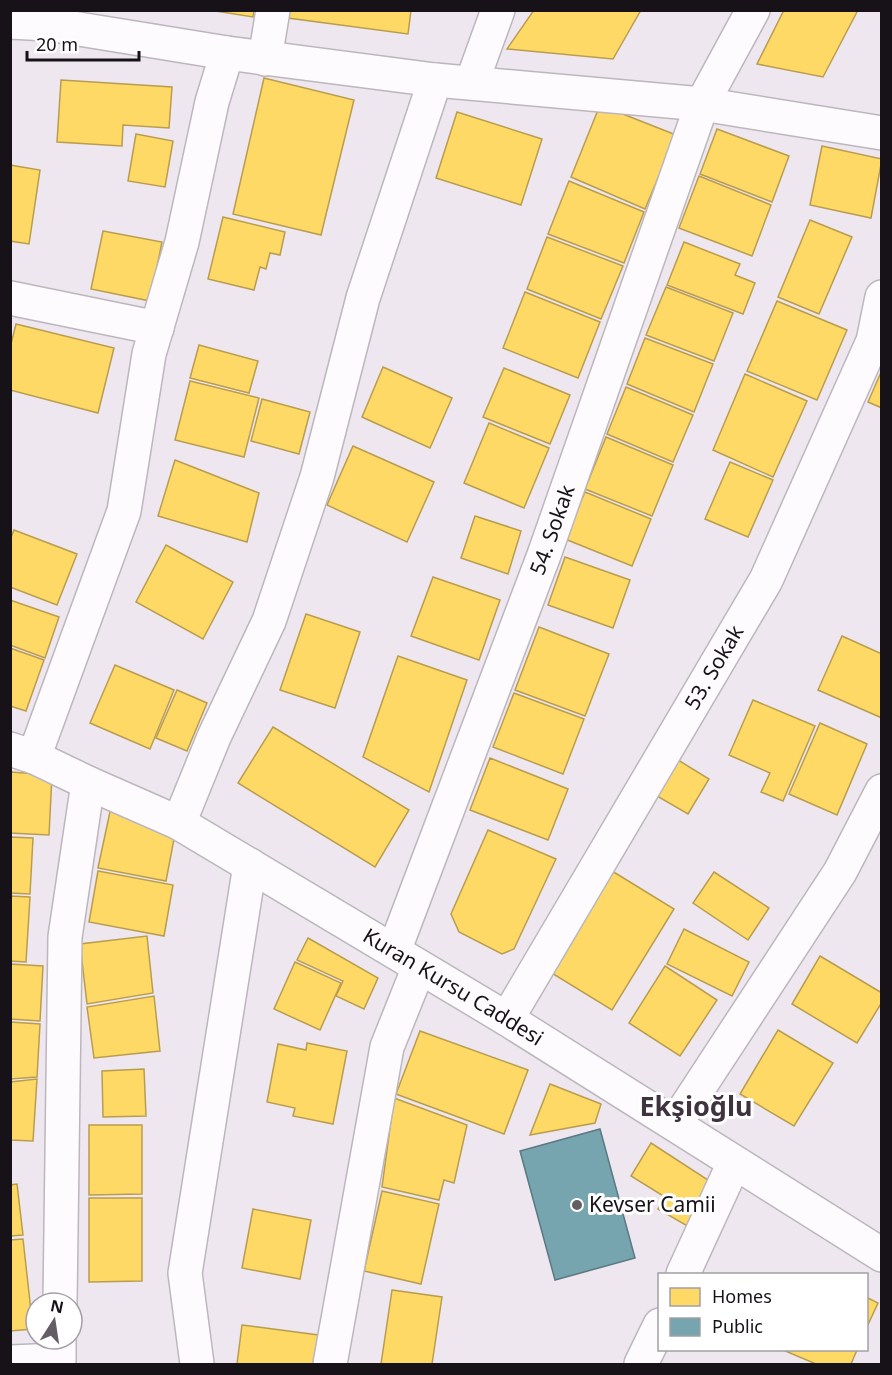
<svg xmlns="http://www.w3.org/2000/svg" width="892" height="1375" font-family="'Noto Sans',sans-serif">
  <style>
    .homes { fill: #ffd966; stroke: #b99d4f; stroke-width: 1.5 }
    .public { fill: #76a5af; stroke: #5a7982; stroke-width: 1.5 }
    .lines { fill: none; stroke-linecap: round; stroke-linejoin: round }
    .street-casing { stroke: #bcb6bd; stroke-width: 36 }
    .secondary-casing { stroke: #bcb6bd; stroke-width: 36 }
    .street { stroke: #fdfbfd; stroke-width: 33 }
    .secondary { stroke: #fdfbfd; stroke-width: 33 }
    .poi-dot { fill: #635d64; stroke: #fff; stroke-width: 2 }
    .labels { text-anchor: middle; stroke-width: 6; stroke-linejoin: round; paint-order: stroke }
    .street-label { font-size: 21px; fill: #171218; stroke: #fff }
    .poi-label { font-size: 21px; fill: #171218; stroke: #fff; text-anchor: start }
    .district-label { font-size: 27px; font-weight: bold; fill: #3f3340; stroke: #fff }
  </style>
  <rect width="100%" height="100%" fill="#efe7f0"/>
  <g class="homes">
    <path d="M209 10H254L253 17Z"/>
    <path d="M289 10H411L408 34 288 18Z"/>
    <path d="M534 10H641L613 59 507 49Z"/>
    <path d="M784 10H858L823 77 757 64Z"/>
    <path d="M264 78 354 100 321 235 233 214Z"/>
    <path d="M61 80 172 87 169 128 123 125 122 146 57 142Z"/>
    <path d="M600 105 676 135 645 209 571 177Z"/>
    <path d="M457 112 542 139 521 205 436 178Z"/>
    <path d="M717 129 789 156 772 202 700 174Z"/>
    <path d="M136 134 173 141 165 187 128 181Z"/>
    <path d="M822 146 882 159 871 218 810 205Z"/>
    <path d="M10 165 40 170 29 244 10 241Z"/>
    <path d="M699 176 771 205 752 256 679 228Z"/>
    <path d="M569 181 644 212 624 263 548 234Z"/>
    <path d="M223 217 285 232 280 255 270 253 266 269 260 267 254 290 208 279Z"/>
    <path d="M810 220 852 237 819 314 778 297Z"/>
    <path d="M103 231 162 242 150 301 91 289Z"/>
    <path d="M547 237 623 266 601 319 527 289Z"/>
    <path d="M684 242 740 264 735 275 755 283 743 314 667 285Z"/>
    <path d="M666 287 733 313 714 361 646 335Z"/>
    <path d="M525 292 600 322 578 378 503 348Z"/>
    <path d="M777 301 847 330 817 400 747 371Z"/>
    <path d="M16 324 114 348 98 413 10 390V348Z"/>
    <path d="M645 338 713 364 694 412 627 384Z"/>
    <path d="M199 345 258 361 249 393 190 378Z"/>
    <path d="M383 367 452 398 430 448 362 417Z"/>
    <path d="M504 368 570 395 550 444 483 417Z"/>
    <path d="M882 370V408L868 402Z"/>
    <path d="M745 374 807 401 773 477 713 450Z"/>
    <path d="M190 381 259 398 244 457 175 440Z"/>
    <path d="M626 387 693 415 673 462 607 434Z"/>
    <path d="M262 399 310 412 299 454 251 441Z"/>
    <path d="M489 423 549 448 524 508 464 483Z"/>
    <path d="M606 437 673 465 652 516 585 489Z"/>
    <path d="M353 446 434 482 407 542 327 505Z"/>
    <path d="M175 460 259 493 247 542 158 516Z"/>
    <path d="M730 462 773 480 748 537 705 519Z"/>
    <path d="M585 492 651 519 632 566 565 539Z"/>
    <path d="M475 516 521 531 508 574 461 558Z"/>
    <path d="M14 530 77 554 57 605 10 587V540Z"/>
    <path d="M166 545 233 582 203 639 136 602Z"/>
    <path d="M565 557 630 580 613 628 548 605Z"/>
    <path d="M433 577 500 600 479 660 411 636Z"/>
    <path d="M10 600 59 617 45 658 10 645Z"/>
    <path d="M306 614 360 632 335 708 280 690Z"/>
    <path d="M539 627 609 654 585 716 515 690Z"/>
    <path d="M842 636 882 654V718L818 690Z"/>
    <path d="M10 648 44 660 26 711 10 706Z"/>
    <path d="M398 656 467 680 429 792 363 757Z"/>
    <path d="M115 665 174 690 150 749 90 723Z"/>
    <path d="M177 690 207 703 187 751 156 738Z"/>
    <path d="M514 693 584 719 563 774 493 747Z"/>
    <path d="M753 700 815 726 783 801 761 792 770 773 729 755Z"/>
    <path d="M820 723 867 744 837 815 789 794Z"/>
    <path d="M273 727 409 810 375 867 238 783Z"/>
    <path d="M490 758 568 789 548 840 470 810Z"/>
    <path d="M678 760 709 779 688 814 657 796Z"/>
    <path d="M10 772 52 775 49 835 10 833Z"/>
    <path d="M111 807 174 839 166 881 98 868Z"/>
    <path d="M488 830 556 859 514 949 502 954 459 932 451 914Z"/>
    <path d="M10 837 33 838 30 894 10 893Z"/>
    <path d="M98 871 173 885 164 936 89 922Z"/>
    <path d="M612 871 674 909 612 1010 550 972Z"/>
    <path d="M714 872 769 908 748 940 693 903Z"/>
    <path d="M10 896 30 897 26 962 10 961Z"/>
    <path d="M684 929 749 962 732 996 667 964Z"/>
    <path d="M147 936 153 993 87 1004 80 944Z"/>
    <path d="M308 938 378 978 364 1009 336 996 343 981 297 960Z"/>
    <path d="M820 956 882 993V1002L857 1043 792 1004Z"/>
    <path d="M295 962 341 983 320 1030 274 1009Z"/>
    <path d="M10 964 43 966 40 1021 10 1019Z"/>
    <path d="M665 966 717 1000 680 1056 629 1023Z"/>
    <path d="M154 996 160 1051 94 1058 87 1007Z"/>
    <path d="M10 1022 40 1024 37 1077 10 1079Z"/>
    <path d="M778 1030 833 1063 794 1126 740 1094Z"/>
    <path d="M420 1031 528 1070 504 1134 396 1094Z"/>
    <path d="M307 1043 347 1051 333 1124 293 1116 295 1108 267 1102 278 1044 306 1050Z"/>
    <path d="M144 1069 146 1116 103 1117 102 1071Z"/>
    <path d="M37 1079 33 1141 10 1140V1082Z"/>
    <path d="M550 1084 601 1104 595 1123 530 1135Z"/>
    <path d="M394 1098 467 1125 454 1183 444 1180 439 1200 382 1187Z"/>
    <path d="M89 1125H142V1194L89 1195Z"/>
    <path d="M651 1143 708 1180 689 1227 658 1209 665 1197 631 1176Z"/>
    <path d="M17 1184 23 1235 10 1236V1185Z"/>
    <path d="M382 1191 439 1204 421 1284 364 1271Z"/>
    <path d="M89 1198H142V1281L89 1282Z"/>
    <path d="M253 1209 311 1220 300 1279 242 1268Z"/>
    <path d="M23 1239 33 1329 10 1331V1240Z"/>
    <path d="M392 1290 442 1297 432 1364H381Z"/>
    <path d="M866 1297 878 1303 866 1329Z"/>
    <path d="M242 1325 326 1336 322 1364H237Z"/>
    <path d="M783 1350H857L851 1364H816Z"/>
  </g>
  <path class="public" d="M600 1129 635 1258 555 1280 520 1151Z"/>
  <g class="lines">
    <defs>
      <g id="street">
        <path d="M10 22 48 24 227 53 435 80 702 104 882 133"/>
        <path d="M265 59 273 10"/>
        <path d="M472 82 498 10"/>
        <path d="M10 298 157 328"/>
        <path d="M34 757 124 511 149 354 182 242 212 102 227 53"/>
        <path d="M179 823 214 737 269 621 317 477 363 298 435 80"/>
        <path id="s1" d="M394 951 544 555 702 104 753 10"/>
        <path id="s2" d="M507 1019 766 580 873 341 882 297"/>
        <path d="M675 1124 840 872 882 791"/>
        <path d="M683 1274 734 1163"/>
        <path d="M60 1303 65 937 88 783"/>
        <path d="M10 1362 59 1360V1339"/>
        <path d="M197 1364 185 1273 250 865"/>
        <path d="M330 1364 387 1047 419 967"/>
        <path d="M641 1364 660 1325"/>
      </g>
      <g id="secondary">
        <path id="s3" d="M10 749 34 757 88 783 179 823 507 1019 882 1255"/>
      </g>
    </defs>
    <use href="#street" class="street-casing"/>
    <use href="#secondary" class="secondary-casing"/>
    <use href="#street" class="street"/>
    <use href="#secondary" class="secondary"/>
  </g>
  <circle class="poi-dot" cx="577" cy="1205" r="6"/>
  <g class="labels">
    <g class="street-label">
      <text dy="7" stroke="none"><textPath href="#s1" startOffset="450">54. Sokak</textPath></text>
      <text dy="7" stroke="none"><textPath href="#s2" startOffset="408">53. Sokak</textPath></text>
      <text dy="7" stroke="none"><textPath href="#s3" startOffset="504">Kuran Kursu Caddesi</textPath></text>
    </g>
    <g class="poi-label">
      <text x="589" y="1212">Kevser Camii</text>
    </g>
    <g class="district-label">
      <text x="696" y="1116">Ekşioğlu</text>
    </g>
  </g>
  <rect width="892" height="1375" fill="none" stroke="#171218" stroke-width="24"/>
  <rect x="658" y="1273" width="210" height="78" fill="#ffffff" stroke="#a2a0a3" stroke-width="1.5"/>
  <rect x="670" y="1288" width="30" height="18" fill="#ffd966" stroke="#a2a0a3" stroke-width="1.5"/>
  <text x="712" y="1303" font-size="18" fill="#171218">Homes</text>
  <rect x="670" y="1318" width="30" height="18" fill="#76a5af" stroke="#a2a0a3" stroke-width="1.5"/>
  <text x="712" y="1333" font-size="18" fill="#171218">Public</text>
  <g transform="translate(54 1321) rotate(12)"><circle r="28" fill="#ffffff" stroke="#a2a0a3" stroke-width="1.5"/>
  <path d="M0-4.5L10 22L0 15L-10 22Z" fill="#635d64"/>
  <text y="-9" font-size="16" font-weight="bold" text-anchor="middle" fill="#171218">N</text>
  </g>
  <path d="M27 51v9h112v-9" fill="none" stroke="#171218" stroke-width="3"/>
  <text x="36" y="51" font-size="18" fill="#171218" stroke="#ffffff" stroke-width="4.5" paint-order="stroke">20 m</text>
</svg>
